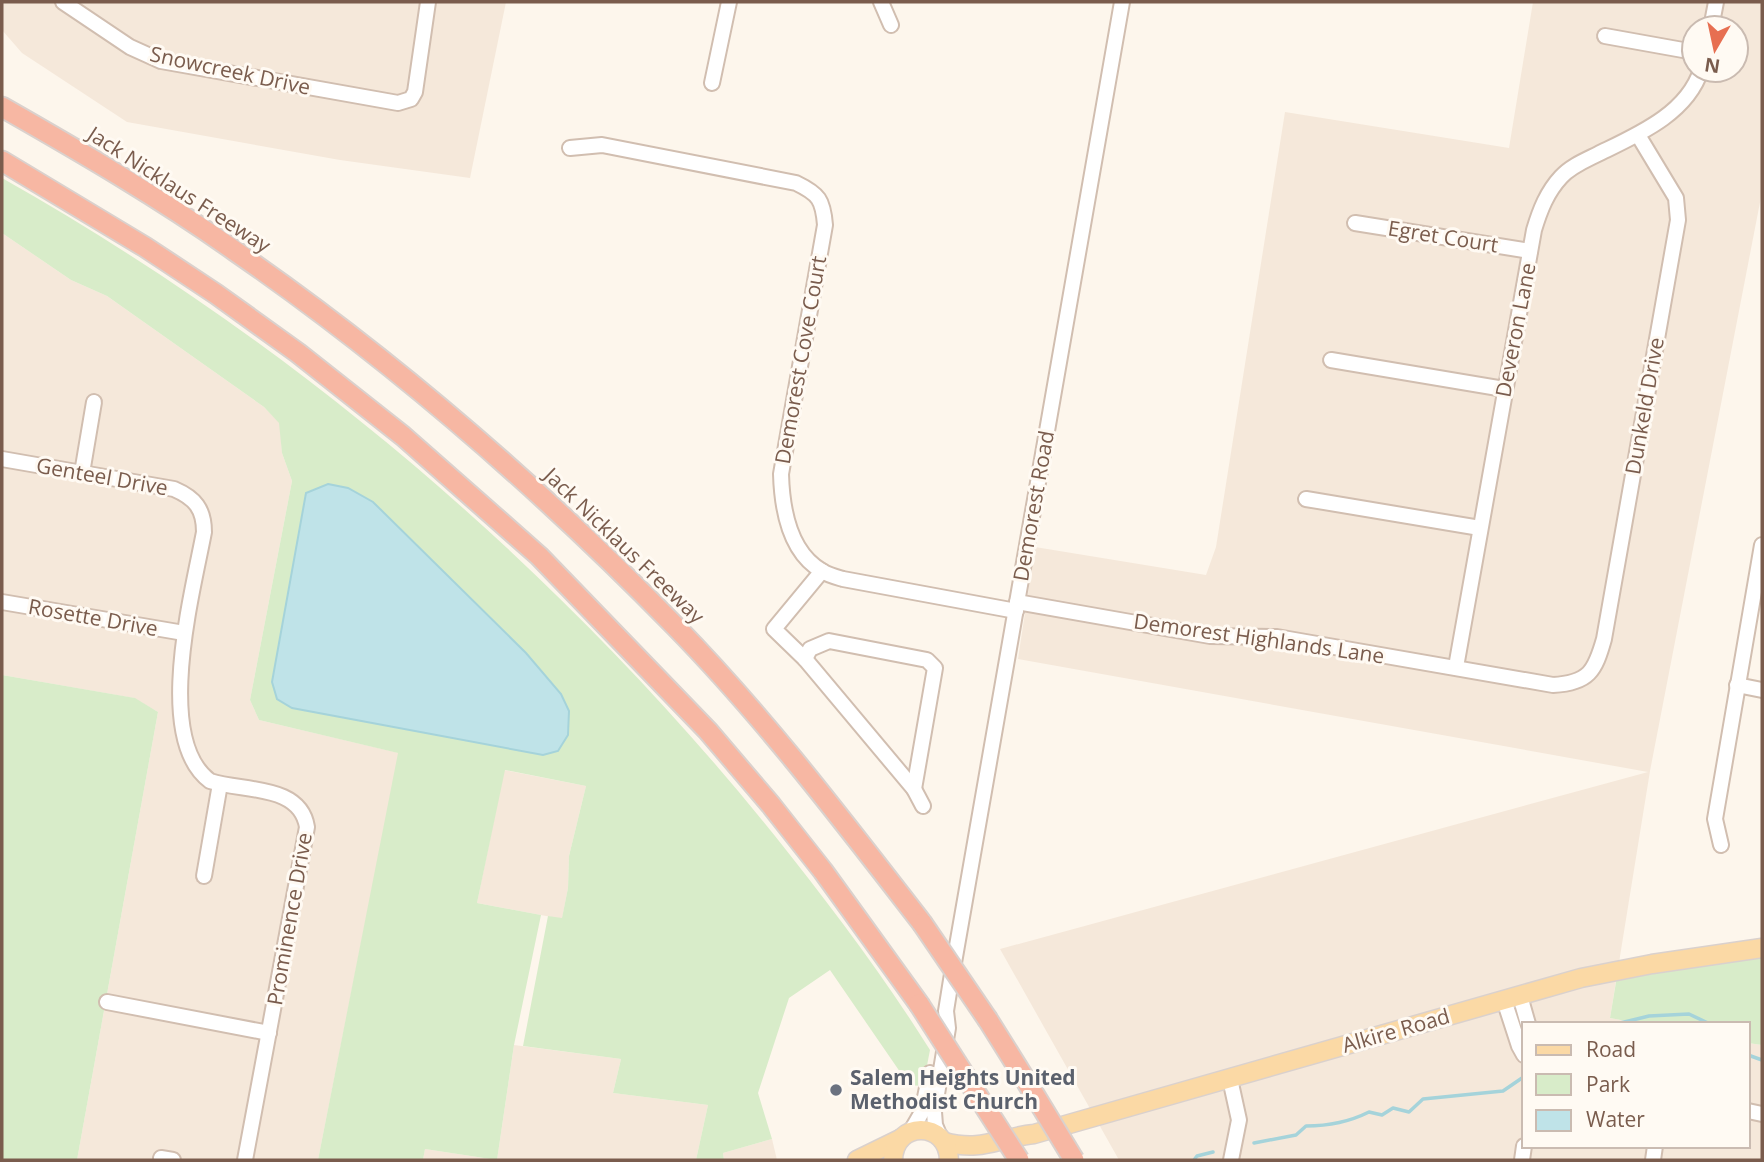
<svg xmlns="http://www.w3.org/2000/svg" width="1764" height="1162" font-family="'Open Sans',sans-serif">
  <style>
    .residential { fill: #f5e8da; fill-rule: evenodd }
    .green { fill: #d8ecc9; fill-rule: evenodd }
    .water { fill: #bfe3e8; stroke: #a5d3da; stroke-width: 2 }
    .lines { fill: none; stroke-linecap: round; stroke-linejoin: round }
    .stream { stroke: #a5d3da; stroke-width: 3.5 }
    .minor-casing { stroke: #d1beb0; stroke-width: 18 }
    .major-casing { stroke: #dad1cd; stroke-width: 21 }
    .highway-casing { stroke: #dad1cd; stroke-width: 23 }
    .minor { stroke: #fff; stroke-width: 14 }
    .major { stroke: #fbd9a5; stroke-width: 18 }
    .highway { stroke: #f7b7a3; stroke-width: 19 }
    .highway-bridge-casing { stroke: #dad1cd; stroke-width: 23; stroke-linecap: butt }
    .highway-bridge { stroke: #f7b7a3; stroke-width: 19 }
    .worship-dot { fill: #6b7280; stroke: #fffaf3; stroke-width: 2.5 }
    .labels { text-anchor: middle; stroke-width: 6; stroke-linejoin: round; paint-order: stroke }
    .street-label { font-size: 21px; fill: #7a5c4d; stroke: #fffaf3 }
    .worship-label { font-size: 21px; font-weight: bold; fill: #5b616d; stroke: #fffaf3; text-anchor: start }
  </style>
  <rect width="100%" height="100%" fill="#fdf6ec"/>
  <g class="residential">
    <path d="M2 2H506L470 178 340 160 127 122 22 53 2 30Z"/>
    <path d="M1533 2H1762V192L1650 771 1610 1018 1642 1024H1524V1146H1748V1043L1762 1045V1160H1119L1000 949 1648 772 1018 659 1035 547 1206 575 1216 547 1285 112 1509 148ZM1694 28H1736V70H1694Z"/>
    <path d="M2 233 71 280 107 296 264 407 280 423 282 453 292 481 250 700 259 720 399 753 318 1160H77L158 712 134 698 2 675Z"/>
    <path d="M504 770 586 786 569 856 568 888 562 919 477 903Z"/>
    <path d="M514 1045 621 1059 613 1093 708 1105 696 1160H423L425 1149 497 1160Z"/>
    <path d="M772 1139 777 1160H724L723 1153Z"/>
  </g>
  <g class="green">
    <path d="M2 178C298 345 562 571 775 836 830 905 883 975 930 1050L923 1086 909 1085 830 970 789 998 758 1093 772 1139 723 1153 724 1160H696L708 1105 613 1093 621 1059 523 1046 548 916 562 918 568 888 569 856 586 786 505 770 477 903 541 915 514 1045 497 1160 425 1149 423 1160H318L398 753 259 720 250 700 292 481 282 453 279 423 264 407 107 296 71 280 2 233ZM306 493 373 502 569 711 568 735 558 751 543 755 292 708 277 699 272 682Z"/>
    <path d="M2 675 135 698 158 712 77 1160H2Z"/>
    <path d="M1762 948V1045L1748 1043V1024H1642L1610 1018 1618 970Z"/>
  </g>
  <path class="water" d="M328 484 348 488 373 502 526 653 561 694 569 711 568 735 558 751 543 755 292 708 277 699 272 682 306 493Z"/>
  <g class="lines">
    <g class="stream">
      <path d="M1616 1024 1649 1016 1689 1014 1710 1024"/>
      <path d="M1748 1055 1762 1060"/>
      <path d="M1254 1143 1296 1135 1306 1126C1328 1126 1349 1122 1369 1112L1382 1115 1393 1108 1409 1112 1423 1099 1503 1091 1522 1078"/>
      <path d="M1194 1160 1197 1156 1213 1152"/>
    </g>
    <defs>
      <g id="minor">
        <path d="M63 2 130 47 161 61 398 103 411 99 415 92 428 2"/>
        <path d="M881 2 891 25"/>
        <path d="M1711 28 1716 2"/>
        <path d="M1605 36 1694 52"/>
        <path d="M712 83 729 2"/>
        <path d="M570 148 602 145 796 183C819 194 823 200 825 225L781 474C782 509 789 552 822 571 828 575 836 577 843 579L1016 611"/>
        <path d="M1355 223 1530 251"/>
        <path d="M1331 360 1504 389"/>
        <path d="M2 459 174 489C195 498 204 509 204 532 193 591 153 739 210 781 244 792 300 784 307 827L245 1160"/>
        <path d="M82 473 94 402"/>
        <path d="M1306 499 1480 528"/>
        <path d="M822 571 774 629 805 659 914 789 923 806"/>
        <path d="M2 602 184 633"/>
        <path d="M1017 602 1210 636 1277 637 1553 685C1589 683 1595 671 1604 639L1678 220 1676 198 1638 135"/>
        <path d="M805 659 810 649 829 641 927 660 935 668 914 789"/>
        <path d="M1456 667 1534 230C1540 210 1547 192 1561 177 1571 166 1586 160 1598 154 1637 135 1687 114 1701 70"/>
        <path d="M1737 685 1762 690"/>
        <path d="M1721 845 1715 819 1762 545"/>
        <path d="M204 876 220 784"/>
        <path d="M1520 996 1528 1024"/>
        <path d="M1504 1000 1519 1046 1524 1055"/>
        <path d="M107 1002 269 1033"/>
        <path d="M1230 1079 1239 1120 1231 1160"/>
        <path d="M1748 1111 1762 1114"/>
        <path d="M911 1131 922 1112 930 1073"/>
        <path d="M940 1137 935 1125 934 1112 948 1028 946 1011 951 980 1122 2"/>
        <path d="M161 1158 173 1160"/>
        <path d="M1522 1160 1524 1146"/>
        <path d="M1653 1160 1655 1146"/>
      </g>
      <g id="major">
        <path d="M944 1142C983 1152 997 1138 1034 1134L1581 978 1652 964 1762 948"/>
        <path d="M857 1160 900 1139"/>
        <path d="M893 1160C894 1120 948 1120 949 1160"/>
      </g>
      <g id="highway">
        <path d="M2 107C81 152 160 198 235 251 394 361 540 488 675 626 765 718 843 821 922 923"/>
        <path d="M2 161 145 247 216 294 298 353 403 436 539 556 708 731 771 805 823 871 919 1004"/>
        <path d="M988 1020 1023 1076"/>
      </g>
    </defs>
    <use href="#minor" class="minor-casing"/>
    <use href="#major" class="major-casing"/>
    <use href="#highway" class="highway-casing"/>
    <use href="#minor" class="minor"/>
    <use href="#major" class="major"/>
    <use href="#highway" class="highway"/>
    <defs>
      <g id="highway-bridge">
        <path d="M922 923 988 1020"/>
        <path d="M919 1004 1019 1160"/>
        <path d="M1023 1076 1074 1160"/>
      </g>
    </defs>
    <use href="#highway-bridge" class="highway-bridge-casing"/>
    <use href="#highway-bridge" class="highway-bridge"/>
  </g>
  <circle class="worship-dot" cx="836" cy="1090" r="7"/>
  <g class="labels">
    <g class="street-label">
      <text transform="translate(230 71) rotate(12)" y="7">Snowcreek Drive</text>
      <text transform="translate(179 190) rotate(33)" y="7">Jack Nicklaus Freeway</text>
      <text transform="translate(1443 237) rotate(9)" y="7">Egret Court</text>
      <text transform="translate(1516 330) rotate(-79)" y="7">Deveron Lane</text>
      <text transform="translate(801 360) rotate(-80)" y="7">Demorest Cove Court</text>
      <text transform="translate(1645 406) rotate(-80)" y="7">Dunkeld Drive</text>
      <text transform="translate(102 477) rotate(10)" y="7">Genteel Drive</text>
      <text transform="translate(1034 506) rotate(-80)" y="7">Demorest Road</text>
      <text transform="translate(624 546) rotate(44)" y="7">Jack Nicklaus Freeway</text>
      <text transform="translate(93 618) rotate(10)" y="7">Rosette Drive</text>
      <text transform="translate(1259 639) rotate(8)" y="7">Demorest Highlands Lane</text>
      <text transform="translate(290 919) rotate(-80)" y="7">Prominence Drive</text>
      <text transform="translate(1396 1031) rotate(-16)" y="7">Alkire Road</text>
    </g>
    <g class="worship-label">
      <text x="850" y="1085">Salem Heights United<tspan x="850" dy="24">Methodist Church</tspan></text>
    </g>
  </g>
  <rect width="1764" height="1162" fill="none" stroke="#7a5c4d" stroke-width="7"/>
  <rect x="1522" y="1022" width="228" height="126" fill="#fffaf3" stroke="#cabbb1" stroke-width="2"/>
  <rect x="1536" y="1045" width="35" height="10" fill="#fbd9a5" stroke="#cabbb1" stroke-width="2"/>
  <text x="1586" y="1057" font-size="21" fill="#7a5c4d">Road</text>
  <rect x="1536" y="1074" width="35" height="21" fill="#d8ecc9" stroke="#cabbb1" stroke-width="2"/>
  <text x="1586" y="1092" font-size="21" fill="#7a5c4d">Park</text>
  <rect x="1536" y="1110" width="35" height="21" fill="#bfe3e8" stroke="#cabbb1" stroke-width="2"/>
  <text x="1586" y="1127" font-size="21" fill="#7a5c4d">Water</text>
  <g transform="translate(1715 49) rotate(189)"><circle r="33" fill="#fffaf3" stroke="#cabbb1" stroke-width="2"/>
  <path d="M0-5L12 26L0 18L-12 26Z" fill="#e76f51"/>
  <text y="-10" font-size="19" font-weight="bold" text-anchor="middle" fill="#7a5c4d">N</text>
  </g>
</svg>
